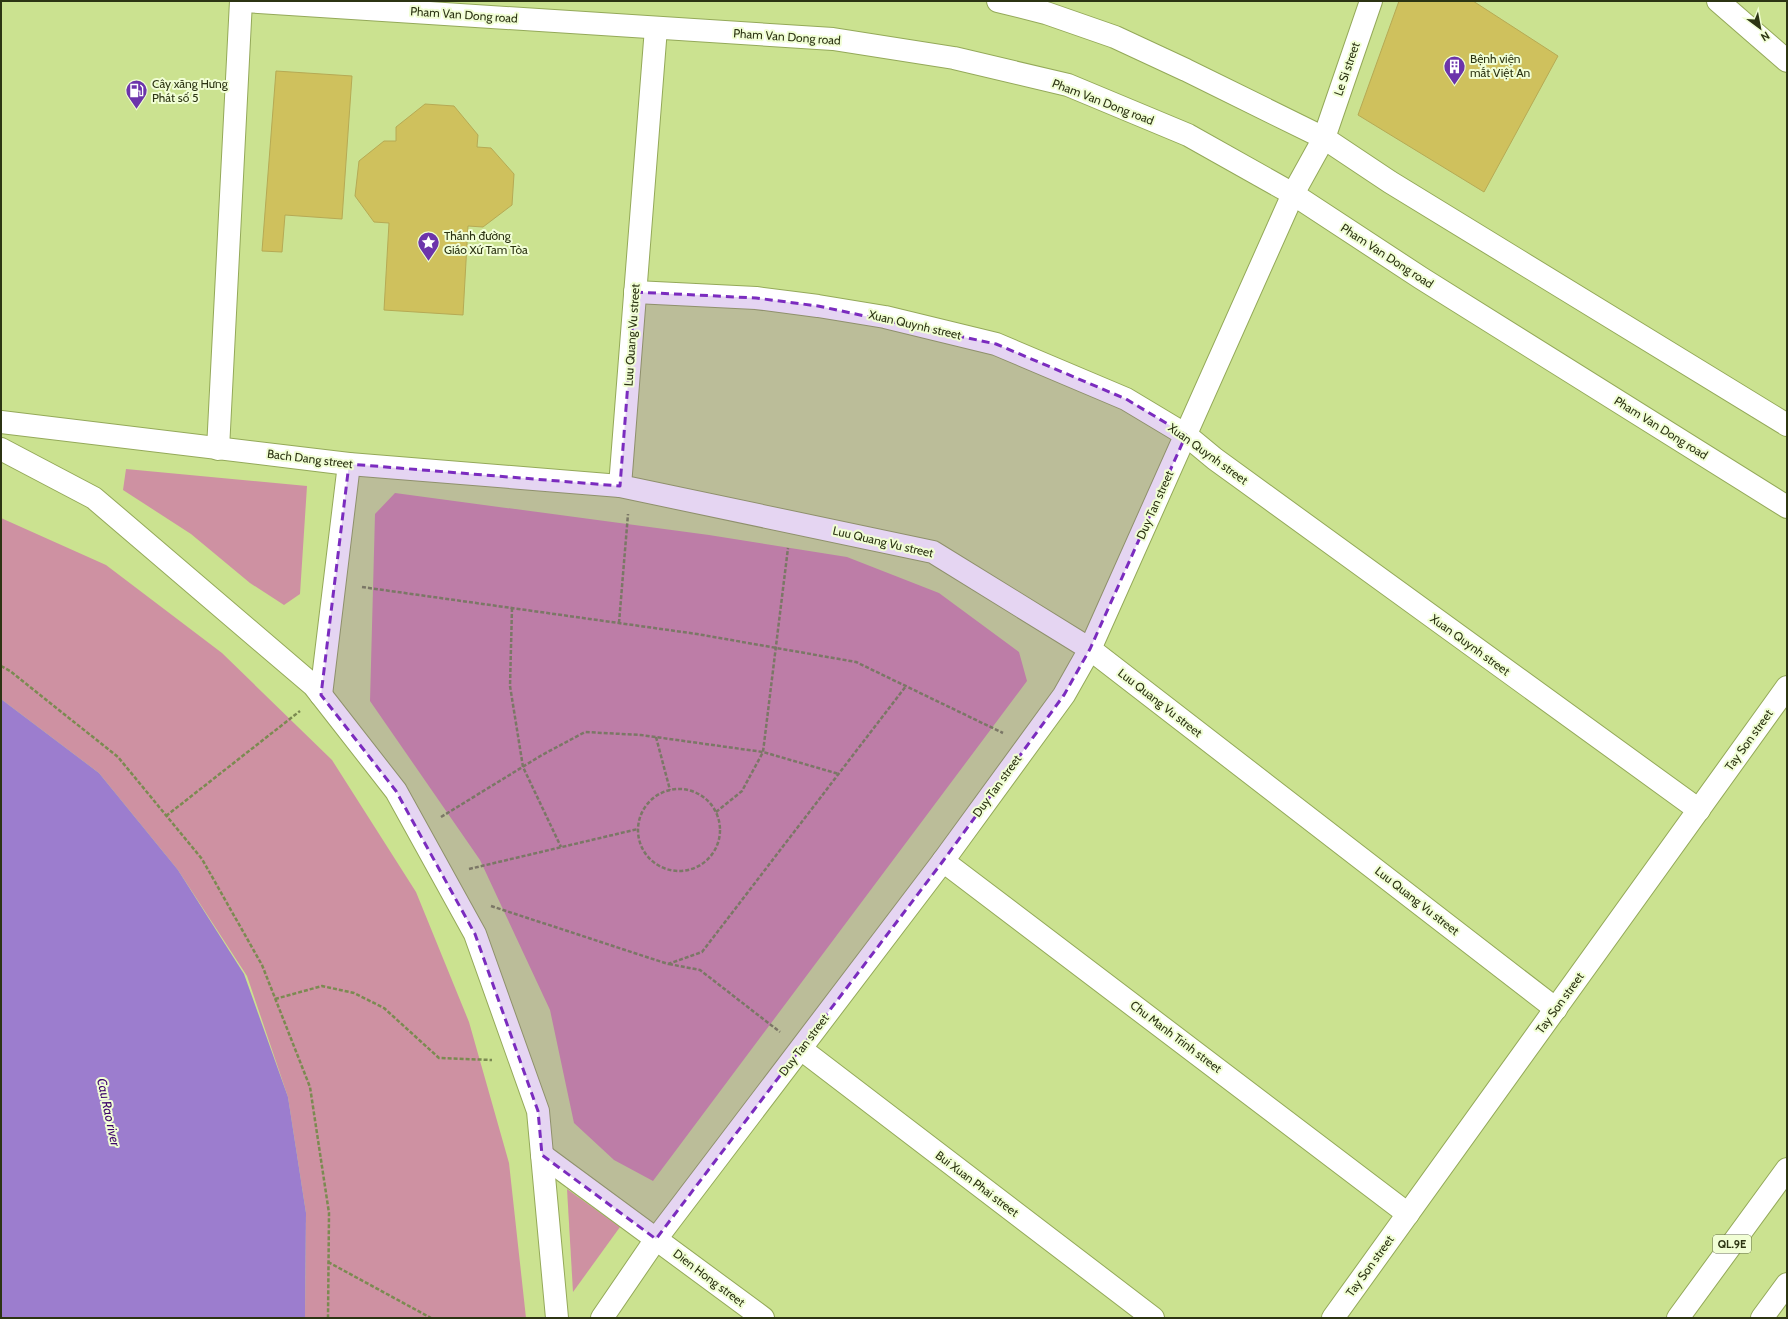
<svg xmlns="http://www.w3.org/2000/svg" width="1788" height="1319" font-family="Cabin,sans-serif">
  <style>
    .green { fill: #ce91a2 }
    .water { fill: #9c7dce }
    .building { fill: #cfc15d; stroke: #b6aa54 }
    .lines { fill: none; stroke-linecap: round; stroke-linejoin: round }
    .minor-casing { stroke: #94a959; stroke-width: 24 }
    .secondary-casing { stroke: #94a959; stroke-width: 24 }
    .primary-casing { stroke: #94a959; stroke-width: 24 }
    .path { stroke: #7b8a51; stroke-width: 2.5; stroke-dasharray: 4 2; stroke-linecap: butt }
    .minor { stroke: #fff; stroke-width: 22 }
    .secondary { stroke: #fff; stroke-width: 22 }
    .primary { stroke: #fff; stroke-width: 22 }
    .marked { fill: #7b2cbf; fill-opacity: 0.2; stroke: #7b2cbf; stroke-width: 3; stroke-dasharray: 8 5; stroke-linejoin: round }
    .labels { text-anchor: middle; stroke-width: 4; stroke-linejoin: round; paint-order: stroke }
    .shield { fill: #f1fed5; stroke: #67714d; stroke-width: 1 }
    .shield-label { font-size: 11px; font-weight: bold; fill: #2c3413 }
    .street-label { font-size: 12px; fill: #2c3413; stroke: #f1fed5 }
    .poi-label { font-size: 12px; fill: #2c3413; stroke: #f1fed5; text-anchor: start }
    .water-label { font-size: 13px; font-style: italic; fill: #3c036a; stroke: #f1fed5 }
  </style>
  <rect width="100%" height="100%" fill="#cbe290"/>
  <g class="green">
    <path d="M126 469 307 486 300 594 284 605 250 583 191 534 123 490Z"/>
    <path d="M395 493 709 535 847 557 939 593 1019 652 1027 681 653 1181 614 1160 574 1123 550 1010 480 860 370 701 375 514Z"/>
    <path d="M1 518 106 565 222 653 332 760 416 892 469 1022 509 1163 526 1318H305L306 1213 288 1097 247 976 178 870 99 773 1 699Z"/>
    <path d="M567 1189 620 1227 573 1292Z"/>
  </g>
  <path class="water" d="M1 699 99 773 178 870 244 974 288 1097 306 1213 305 1318H1Z"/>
  <g class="building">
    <path d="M1399 1H1473L1558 56 1484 192 1358 115Z"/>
    <path d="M276 71 352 76 342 219 285 215 282 252 262 251Z"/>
    <path d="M425 104 454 106 478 135 477 147 491 148 514 174 512 205 483 227 468 226 463 315 384 310 389 223 374 222 355 196 359 161 384 141H396V127Z"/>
  </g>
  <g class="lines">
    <defs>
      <g id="minor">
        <path d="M1718 1 1787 61"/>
        <path d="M656 28 620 486 933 552 1090 649 1556 1009"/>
        <path d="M1324 138 1371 1"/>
        <path d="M635 292 756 298 818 306 885 317 996 344 1126 399 1186 435 1215 459 1699 810"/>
        <path d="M1 422 349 464 620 486"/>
        <path d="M1 449 94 498 314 686 396 791 475 934 538 1111 557 1318"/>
        <path d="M218 449 241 1"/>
        <path d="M321 695 349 464"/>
        <path d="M943 861 1408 1214"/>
        <path d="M801 1049 1153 1318"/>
        <path d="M542 1155 763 1318"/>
        <path d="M602 1318 656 1239 943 861 1064 695 1090 649 1293 194"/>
        <path d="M1333 1318 1787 687"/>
      </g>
      <g id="secondary">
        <path d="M244 1 833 39 954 58 1068 85 1188 135 1293 194 1421 278 1787 507"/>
        <path d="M998 1 1046 13 1115 37 1186 70 1324 138 1390 182 1787 425"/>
        <path d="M1293 194 1324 138"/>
      </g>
      <g id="primary">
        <path d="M1678 1318 1787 1169"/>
        <path d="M1762 1318 1787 1284"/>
      </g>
    </defs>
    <use href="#minor" class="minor-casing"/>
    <use href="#secondary" class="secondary-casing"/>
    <use href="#primary" class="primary-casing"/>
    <g class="path">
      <path d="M362 587 697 634 856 662 1003 733"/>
      <path d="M512 608 510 686 523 767 561 847"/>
      <path d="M619 623 628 514"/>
      <path d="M1 666 10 671 118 757 202 859 262 965 310 1087 329 1213 328 1318"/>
      <path d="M656 737 670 790"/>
      <circle cx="679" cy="830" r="41"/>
      <path d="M716 812 742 791 763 752 788 548"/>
      <path d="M166 816 300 711"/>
      <path d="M441 817 542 755 585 732 641 735 763 752 839 774"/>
      <path d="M469 869 638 829"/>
      <path d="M491 906 668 964 702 952 906 686"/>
      <path d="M669 964 700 970 780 1032"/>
      <path d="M275 999 322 986 354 993 384 1008 439 1058 492 1060"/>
      <path d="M328 1262 431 1318"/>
    </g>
    <use href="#minor" class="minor"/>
    <use href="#secondary" class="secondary"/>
    <use href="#primary" class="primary"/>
  </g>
  <path class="marked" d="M635 292 756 298 818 306 996 344 1126 399 1186 435 1090 649 1064 695 943 861 656 1239 542 1155 538 1111 475 934 396 791 321 695 349 464 620 486Z"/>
  <defs>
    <symbol id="building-pin" viewBox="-11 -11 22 30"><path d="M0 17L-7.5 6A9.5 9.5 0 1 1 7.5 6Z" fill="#6c34ab" stroke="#f1fed5"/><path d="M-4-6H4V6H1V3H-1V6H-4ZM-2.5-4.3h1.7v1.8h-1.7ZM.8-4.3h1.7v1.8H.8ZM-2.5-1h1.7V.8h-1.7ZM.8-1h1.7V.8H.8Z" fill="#fff"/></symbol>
    <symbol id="fuel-pin" viewBox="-11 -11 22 30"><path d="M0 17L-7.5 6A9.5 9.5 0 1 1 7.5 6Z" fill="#6c34ab" stroke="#f1fed5"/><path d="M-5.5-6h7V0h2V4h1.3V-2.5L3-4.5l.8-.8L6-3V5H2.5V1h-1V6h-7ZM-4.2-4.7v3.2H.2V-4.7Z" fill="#fff"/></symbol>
    <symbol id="sight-pin" viewBox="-11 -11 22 30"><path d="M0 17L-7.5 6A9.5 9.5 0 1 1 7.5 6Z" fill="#6c34ab" stroke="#f1fed5"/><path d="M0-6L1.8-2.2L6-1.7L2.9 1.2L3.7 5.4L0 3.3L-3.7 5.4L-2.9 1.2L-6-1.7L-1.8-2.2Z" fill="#fff"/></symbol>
  </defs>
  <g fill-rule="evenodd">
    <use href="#building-pin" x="1442" y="54" width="25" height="34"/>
    <use href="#fuel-pin" x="124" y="78" width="25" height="34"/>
    <use href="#sight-pin" x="416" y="230" width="25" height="34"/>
  </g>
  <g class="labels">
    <rect class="shield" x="1713" y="1235" width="38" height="18" rx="3"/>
    <g class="shield-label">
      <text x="1732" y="1248">QL.9E</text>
    </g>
    <g class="street-label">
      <text transform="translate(464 15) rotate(4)" y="4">Pham Van Dong road</text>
      <text transform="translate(787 37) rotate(4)" y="4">Pham Van Dong road</text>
      <text transform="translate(1347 69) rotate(-71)" y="4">Le Si street</text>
      <text transform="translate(1103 102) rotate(21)" y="4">Pham Van Dong road</text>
      <text transform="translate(1387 256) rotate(33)" y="4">Pham Van Dong road</text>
      <text transform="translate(915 325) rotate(13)" y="4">Xuan Quynh street</text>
      <text transform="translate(632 335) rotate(-86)" y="4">Luu Quang Vu street</text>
      <text transform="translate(1661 428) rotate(32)" y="4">Pham Van Dong road</text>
      <text transform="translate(1208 454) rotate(36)" y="4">Xuan Quynh street</text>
      <text transform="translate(310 459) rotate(7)" y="4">Bach Dang street</text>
      <text transform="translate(1155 505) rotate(-66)" y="4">Duy Tan street</text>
      <text transform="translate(883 542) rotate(13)" y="4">Luu Quang Vu street</text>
      <text transform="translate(1470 645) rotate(36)" y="4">Xuan Quynh street</text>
      <text transform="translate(1160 703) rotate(38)" y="4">Luu Quang Vu street</text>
      <text transform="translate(1749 740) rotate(-54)" y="4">Tay Son street</text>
      <text transform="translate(997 786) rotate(-54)" y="4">Duy Tan street</text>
      <text transform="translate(1417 901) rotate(38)" y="4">Luu Quang Vu street</text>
      <text transform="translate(1560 1003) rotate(-54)" y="4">Tay Son street</text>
      <text transform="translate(1176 1037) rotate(37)" y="4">Chu Manh Trinh street</text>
      <text transform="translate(804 1045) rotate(-53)" y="4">Duy Tan street</text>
      <text transform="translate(977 1184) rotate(37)" y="4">Bui Xuan Phai street</text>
      <text transform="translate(1370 1266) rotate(-54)" y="4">Tay Son street</text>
      <text transform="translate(709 1278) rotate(37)" y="4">Dien Hong street</text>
    </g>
    <g class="poi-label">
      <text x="1470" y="63">Bệnh viện<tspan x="1470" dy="14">mắt Việt An</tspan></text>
      <text x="152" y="88">Cây xăng Hưng<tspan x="152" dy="14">Phát số 5</tspan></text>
      <text x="444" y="240">Thánh đường<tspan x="444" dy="14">Giáo Xứ Tam Tòa</tspan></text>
    </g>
    <g class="water-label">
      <text transform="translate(109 1112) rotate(78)" y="5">Cau Rao river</text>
    </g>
  </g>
  <rect width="1788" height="1319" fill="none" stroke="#2c3413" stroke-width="4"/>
  <g transform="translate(1760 28) rotate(148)" stroke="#f1fed5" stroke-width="3" paint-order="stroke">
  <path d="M0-3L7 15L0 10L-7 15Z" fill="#2c3413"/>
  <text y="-6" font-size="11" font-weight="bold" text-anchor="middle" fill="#2c3413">N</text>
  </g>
</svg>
